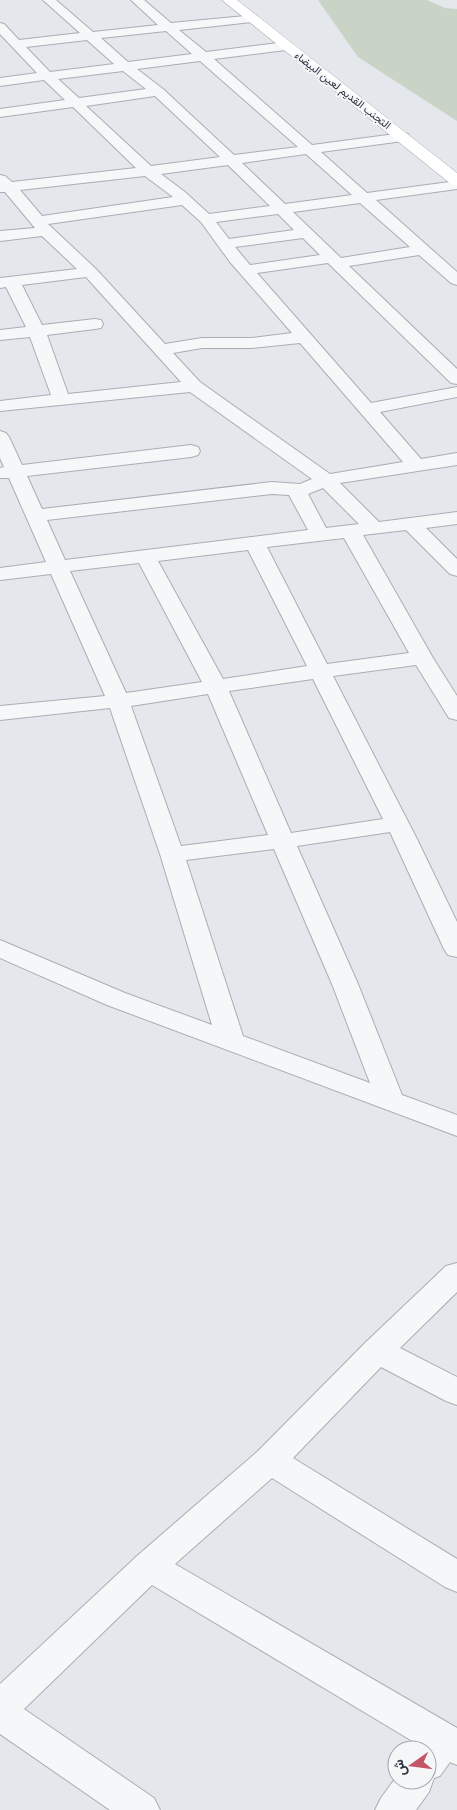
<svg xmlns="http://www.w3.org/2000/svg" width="457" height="1810" font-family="Karla,Vazirmatn,sans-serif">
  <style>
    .green { fill: #cad4c6 }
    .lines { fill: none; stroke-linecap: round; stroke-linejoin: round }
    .street-casing { stroke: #a9aeb5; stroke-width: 2 }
    .primary-casing { stroke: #a4acb5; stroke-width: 1 }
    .street { fill: #f6f7f9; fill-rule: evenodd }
    .primary { fill: #fff; fill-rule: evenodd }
    .labels { text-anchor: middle; stroke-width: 4; stroke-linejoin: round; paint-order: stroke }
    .far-street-label { font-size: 11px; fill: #2d3542; stroke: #f4f6f8 }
  </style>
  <rect width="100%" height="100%" fill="#e4e7eb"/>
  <path class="green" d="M318 0H427L445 8 457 9V121L358 57Z"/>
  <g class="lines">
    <defs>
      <g id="street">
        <path d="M43 0H56L93 32 158 25 131 0H144L171 23 256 15 258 18 256 21 252 22 179 30 206 52 286 42 291 43 292 46 291 49 286 50 214 59 312 145 403 133 408 134 410 137 408 140 403 141 321 152 367 193 457 181V189L376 200 457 272V285L451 283 419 255 349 266 457 369V384L451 383 328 263 257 273 371 403 457 387V397L380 412 421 459 457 453V465L340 483 379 522 457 512V524L426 528 457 559V576L450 574 406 530 363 535 433 658 457 696V720L449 718 416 665 333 676 417 839 457 922V957L448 955 444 949 390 832 297 846 358 984 402 1095 457 1115V1136L107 1005 0 958V940L125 993 212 1025 160 854 110 708 0 720V706L105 696 51 574 0 580V568L46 562 9 478H0V468L4 467 0 458V431L6 433 9 437 22 465 191 445 198 447 200 451 198 455 191 457 27 476 42 509 272 482 300 484 312 479 190 392 0 411V401L51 395 30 337 0 340V330L26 327 6 287 0 288V278L77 269 42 236 0 241V231L35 228 5 192H0V175L5 176 12 182 136 168 73 107 0 117V109L65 100 44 80 0 86V78L37 73 0 34V23L4 24 19 40 80 33ZM166 31 192 54 128 62 101 38ZM87 40 114 64 50 72 26 47ZM200 61 298 147 234 155 163 89 137 69ZM123 71 146 89 79 98 58 79ZM155 96 220 157 151 166 86 106ZM306 154 352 195 285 204 242 163ZM228 165 270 206 209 214 185 192 161 174ZM145 176 173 197 42 216 20 190ZM360 203 410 247 341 258 293 212ZM182 205 201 222 230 262 292 333 251 338H202L165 344 96 269 48 224ZM278 214 294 230 229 239 216 222ZM303 238 320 255 250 265 235 247ZM86 277 181 382 68 394 47 335 95 329 101 328 103 324 101 320 95 319 42 325 22 285ZM300 343 403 462 330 474 200 382 173 353 202 348H251ZM323 488 359 524 326 528 308 494ZM272 494 289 495 308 530 65 560 47 520ZM344 538 409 653 327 664 267 547ZM248 550 307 666 223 679 158 561ZM139 563 202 682 126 693 70 571ZM313 679 383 819 291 833 229 691ZM208 694 268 835 181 846 131 706ZM274 849 332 984 370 1083 243 1036 186 860Z"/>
        <path d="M457 1263V1292L400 1348 457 1377V1405L446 1401 381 1367 293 1458 457 1559V1592L445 1587 272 1478 175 1564 457 1728V1765L450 1762 440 1776 434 1778 429 1792 416 1810H375L381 1798 397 1776V1780H427V1750H415L419 1745 152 1585 24 1709 154 1798 160 1810H110L0 1734V1684L137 1556 258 1451 366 1342 446 1266Z"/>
      </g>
      <path id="primary" d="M222 0H237L457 173V186L451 184Z"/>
    </defs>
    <use href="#street" class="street-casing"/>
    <use href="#primary" class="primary-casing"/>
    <use href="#street" class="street"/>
    <use href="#primary" class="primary"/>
  </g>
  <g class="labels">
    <g class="far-street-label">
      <text transform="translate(343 90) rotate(38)" y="4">التجنب القديم لعين البيضاء</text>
    </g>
  </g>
  <g transform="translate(412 1765) rotate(256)"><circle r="24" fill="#f4f6f8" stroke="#a4a9af"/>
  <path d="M0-4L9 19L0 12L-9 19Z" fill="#c45468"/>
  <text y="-8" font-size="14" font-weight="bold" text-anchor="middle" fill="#2d3542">ش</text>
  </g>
</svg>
